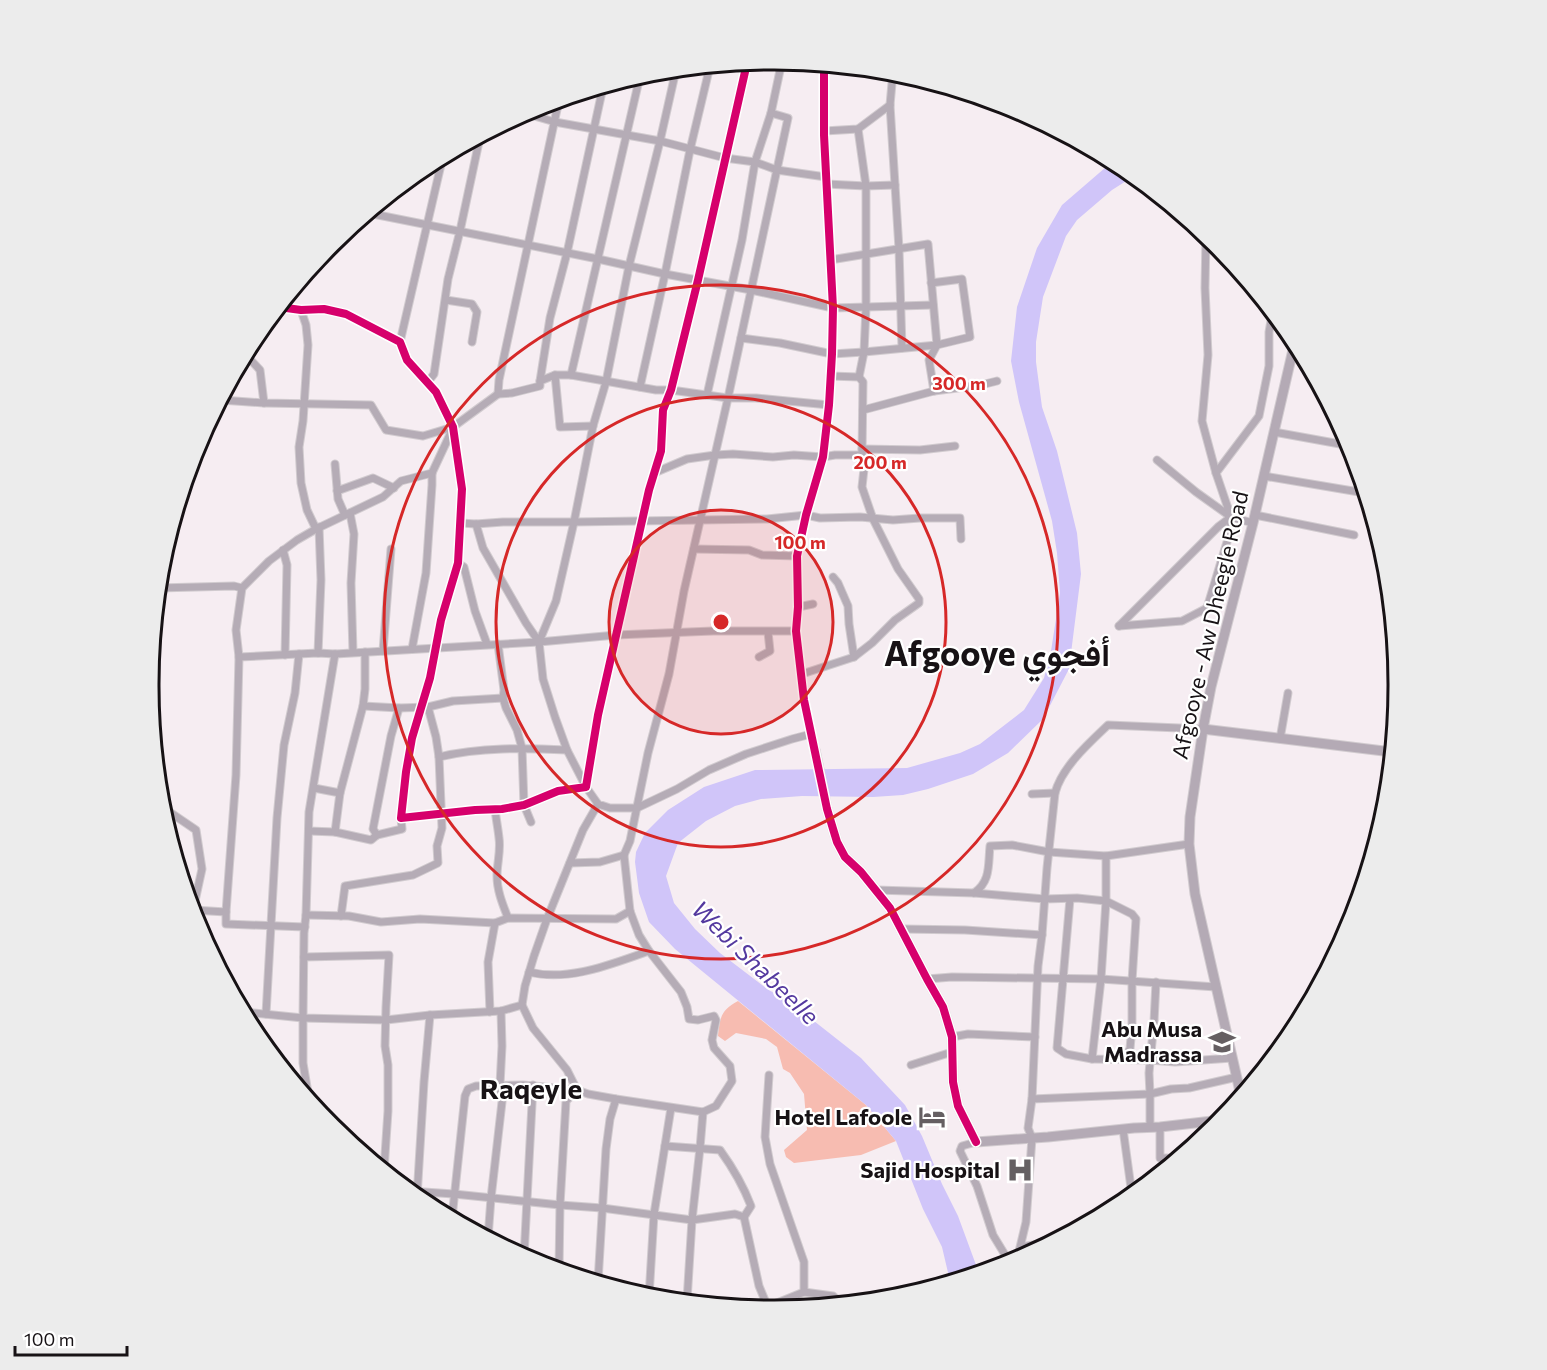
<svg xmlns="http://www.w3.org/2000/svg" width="1547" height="1370" font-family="Commissioner,Vazirmatn,sans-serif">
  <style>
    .forest { fill: #f7bcb1 }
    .water { fill: #d0c5f9 }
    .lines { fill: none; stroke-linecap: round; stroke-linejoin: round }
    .street-casing { stroke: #d1cbcf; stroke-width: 9 }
    .secondary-casing { stroke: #d1cbcf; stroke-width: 11 }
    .street { stroke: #b5acb6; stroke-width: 7 }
    .secondary { stroke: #b4aab5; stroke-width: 9 }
    .cycleway-casing { stroke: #fff; stroke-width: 11 }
    .cycleway { stroke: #d6006c; stroke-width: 8 }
    .ring { fill: none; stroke: #d62828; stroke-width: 3 }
    .labels { text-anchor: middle; stroke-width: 4.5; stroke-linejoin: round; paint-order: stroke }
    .street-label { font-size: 22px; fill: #171215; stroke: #fff }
    .poi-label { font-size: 22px; font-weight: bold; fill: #171215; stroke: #fff; text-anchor: end }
    .water-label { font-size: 24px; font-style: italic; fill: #54399f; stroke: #fff }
    .district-label { font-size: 28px; font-weight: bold; fill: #171215; stroke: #fff }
    .town-label { font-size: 34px; font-weight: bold; fill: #171215; stroke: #fff }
    .rim { fill: none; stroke: #171215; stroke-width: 3 }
    .centre { fill: #d62828; stroke: #fff; stroke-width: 3 }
    .ring-label { font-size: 18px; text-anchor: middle; font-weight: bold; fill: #d62828; stroke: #fff; stroke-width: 4.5; stroke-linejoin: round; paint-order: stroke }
  </style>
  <rect width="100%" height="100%" fill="#f6edf2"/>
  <path class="forest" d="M738 1001 866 1105 896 1141 861 1155 794 1163 786 1157 784 1150 807 1130 804 1094 790 1073 783 1069 777 1047 766 1039 736 1033 725 1041 718 1036C720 1017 721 1010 738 1001Z"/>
  <path class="water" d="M1113 161 1121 166 1134 176 1112 190 1077 220 1066 236 1043 297 1036 342V362L1042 407 1057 451 1077 533 1081 574 1069 669 1043 719 1008 753 973 774 928 789 903 795 873 797 802 796 761 799 735 806 706 821 678 843 666 876 674 903 695 929 720 953 766 988 800 1010 861 1058 905 1105 922 1136 942 1184 958 1216 979 1273 950 1281 942 1247 923 1209 896 1141 866 1105 675 949 649 922 639 893 635 862 636 852 645 833 668 810 704 787 755 770 907 768 960 753 980 744 1024 710 1044 678 1051 651 1060 593 1057 553 1052 521 1019 402 1011 361 1017 307 1037 248 1062 205Z"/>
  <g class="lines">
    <defs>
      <g id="street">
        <path d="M676 70 660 141 629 266 606 382 593 426 574 522 556 601 539 642 543 679 555 717 567 750 586 787 598 804 610 808H637L677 789 709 770 746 754 792 739 811 734"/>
        <path d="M893 72 890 105 899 249 902 348"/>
        <path d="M524 113 555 122 660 141 725 158 755 162 777 170 826 177"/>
        <path d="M858 129 866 186V308L864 352 859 377"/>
        <path d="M824 131 858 129 890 105"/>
        <path d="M826 184 866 186 895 185"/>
        <path d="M368 213 598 259 665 274 751 290 833 308 933 305"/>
        <path d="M1206 236 1205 288 1208 355 1202 421 1216 473"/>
        <path d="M830 260 928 244 937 345 929 360 934 391"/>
        <path d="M446 300 472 304 477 312 472 342"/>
        <path d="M279 307 301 310 324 309 346 314 400 342 407 360 436 392 453 427 462 489 458 563 441 620 430 678 412 738 406 772 401 818 475 810 502 809 524 805 558 791 586 787 598 715 649 490 661 451 663 410 671 390 698 280 747 63"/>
        <path d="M301 310 306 325 308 345 303 421 299 447 301 483 307 510 316 529"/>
        <path d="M741 338 780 343 832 354 864 352 937 345 970 337 962 279 931 283"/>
        <path d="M400 342 443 156"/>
        <path d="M245 354 260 370 264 403"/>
        <path d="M555 375 560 427 593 426"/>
        <path d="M571 375 640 76"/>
        <path d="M540 381 550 318 567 253 603 87"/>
        <path d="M427 383 434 374 448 279 460 231 480 137"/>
        <path d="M640 387 665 274 690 150 710 66"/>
        <path d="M498 394 499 380 559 100"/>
        <path d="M707 395 742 240 755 162 771 113 782 61"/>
        <path d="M221 400 264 403 371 405 386 430 423 436 453 427 498 394 512 393 540 386V381L555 375H571L656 390H671L728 398H756L829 405"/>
        <path d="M863 410 934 391 981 385 997 381"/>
        <path d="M1274 432 1351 446"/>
        <path d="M862 449 920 450 955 446"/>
        <path d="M1157 460 1196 492 1231 517 1253 523"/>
        <path d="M335 464 338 499 345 515"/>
        <path d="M654 473 687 459 715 455 733 454 773 457 794 455 823 457 835 455H862"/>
        <path d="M1264 476 1365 493"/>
        <path d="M337 491 373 478 394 488"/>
        <path d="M350 513 354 534 351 583 353 652"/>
        <path d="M1255 515 1354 535"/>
        <path d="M461 523 476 524 503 522H574L767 519 806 515 820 518 860 517 893 520 920 518H960L961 539"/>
        <path d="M476 524 483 548 526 623 539 642"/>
        <path d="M694 549 749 550 762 555 797 556"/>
        <path d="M283 550 287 565 285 655"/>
        <path d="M458 563 464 567 475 611 487 644"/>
        <path d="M833 577 838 583 848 606 849 624 854 657"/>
        <path d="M158 588 234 586 242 588"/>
        <path d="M798 607 813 604"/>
        <path d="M1119 626 1182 621 1207 608 1230 532 1231 517 1216 473 1259 416 1269 366V332L1272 315"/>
        <path d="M1119 626 1219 526 1231 517"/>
        <path d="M498 644 504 690 503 698 506 708 517 730 522 748 524 805 531 822"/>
        <path d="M412 649 426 573 432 485V473"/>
        <path d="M383 651 391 549"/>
        <path d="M318 653 321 580 319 527"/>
        <path d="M239 657 318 653 335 654 539 642 616 635 713 631H796"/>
        <path d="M759 657 770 651 768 632"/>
        <path d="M802 674 854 657 872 643 895 620 919 603V599L898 569 873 519 862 487 864 469 862 455 863 382 859 377 830 376"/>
        <path d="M363 706 399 708 428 707 453 701 503 698"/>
        <path d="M399 708 391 736 373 829 377 835 402 829 401 818"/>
        <path d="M1280 739 1288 693"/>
        <path d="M815 750 804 700 796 631 798 607 797 556 806 515 823 457 829 405 832 354 833 308 824 135V65"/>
        <path d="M439 757C480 747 525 748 567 750"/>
        <path d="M314 788 340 793"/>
        <path d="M1032 794 1055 793"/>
        <path d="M495 809C496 819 498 828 499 838 501 851 497 863 497 876 497 891 503 905 508 918"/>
        <path d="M163 814 171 813 196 830 202 869 193 910H192"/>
        <path d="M309 831 335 832 371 840 377 835"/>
        <path d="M335 832 340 793 363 706 365 689V652"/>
        <path d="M570 863 600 862 624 855"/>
        <path d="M876 890 974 893 1045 899 1077 898 1106 901 1132 914 1136 919 1132 981V1026L1130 1049 1122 1059"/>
        <path d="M974 893C991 881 988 865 990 846L1012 845 1049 852 1106 856 1189 844"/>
        <path d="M1070 899 1057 1048 1066 1054 1092 1059 1150 1060 1175 1062 1232 1058"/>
        <path d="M193 910 226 912 236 775 239 657 236 630 242 588 269 561 297 540 316 529 383 497 401 481 432 473 453 428"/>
        <path d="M226 912V924L305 927"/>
        <path d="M306 915 349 916 381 922 420 919 495 923 508 918 616 919 630 911"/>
        <path d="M341 916 345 886 413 875 438 863 437 846 442 828 439 757 436 737 428 707"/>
        <path d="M902 929 965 930 1042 935"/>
        <path d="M304 957 389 955 386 1007 385 1046 388 1065V1111L384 1170"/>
        <path d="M529 972C569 982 611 964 649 951"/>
        <path d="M927 979 952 977 1101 979 1216 987"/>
        <path d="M243 1012 303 1018 386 1020 430 1015 501 1011 522 1005"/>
        <path d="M490 1012 488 962 495 923"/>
        <path d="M266 1014 277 818 284 745 295 693 299 654"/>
        <path d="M952 1037 968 1034 1035 1037"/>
        <path d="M1092 1059 1101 979 1106 901V856"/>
        <path d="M911 1065 952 1052"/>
        <path d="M769 1075 765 1137 770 1164 804 1262V1292"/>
        <path d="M309 1099 303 1063V1018L304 933 306 915 309 812 335 654"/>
        <path d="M1032 1099 1150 1094 1171 1089 1189 1088 1237 1077"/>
        <path d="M1205 1122 1207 1134"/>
        <path d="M1150 1127V1094L1149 1073 1154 1022 1156 982"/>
        <path d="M1160 1127V1158H1168L1170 1164"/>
        <path d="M1123 1129 1132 1195"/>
        <path d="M976 1142 962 1146 960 1151 977 1186 993 1235 1010 1263"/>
        <path d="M665 1146 720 1150C733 1168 743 1185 751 1206L744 1217"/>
        <path d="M409 1191 454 1194 560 1205 602 1208 692 1220 735 1214 744 1217 759 1286 769 1310"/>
        <path d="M417 1197 424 1082 430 1015"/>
        <path d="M452 1218 465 1096 468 1089 476 1086 523 1085 577 1090 588 1094 616 1099 703 1112 716 1106 732 1081 730 1066 714 1048 712 1040 716 1020 714 1016 698 1020 689 1019 687 1007 681 992 649 951 639 935 630 911 624 855 630 841 648 753 669 674 684 591 728 398 788 118 771 113"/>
        <path d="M488 1238 491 1198 502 1102 500 1085 502 1046 501 1011"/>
        <path d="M1021 1247 1051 1242"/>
        <path d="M524 1257 533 1085"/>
        <path d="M1017 1260 1026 1222 1032 1138 1028 1128 1032 1099 1038 966 1042 935 1047 868 1055 793C1062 767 1088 744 1108 725L1203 729"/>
        <path d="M559 1270 560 1205 566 1101 577 1090 567 1070 533 1028 522 1005 525 986 534 956 547 919 583 830 598 804"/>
        <path d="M598 1282 606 1149 610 1119 616 1099"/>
        <path d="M649 1297 654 1214 671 1108"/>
        <path d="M687 1301 692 1220 700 1148 703 1112"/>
        <path d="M762 1309 804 1292 833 1296 841 1303"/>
      </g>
      <g id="secondary">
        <path d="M1203 729 1392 752"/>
        <path d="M815 750 827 809 837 842 845 857 861 872 890 908 927 979 943 1007 952 1037 953 1082 958 1106 976 1142 1048 1137 1134 1128 1160 1127 1221 1120"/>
        <path d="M1241 1096 1195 894 1189 844 1190 817 1203 729 1211 687 1253 523 1295 341"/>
      </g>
    </defs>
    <use href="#street" class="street-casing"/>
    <use href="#secondary" class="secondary-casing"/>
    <use href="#street" class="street"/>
    <use href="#secondary" class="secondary"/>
    <defs>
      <g id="cycleway">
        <path d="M824 65V135L833 308 832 354 829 405 823 457 806 515 797 556 798 607 796 631 804 700 827 809 837 842 845 857 861 872 890 908 927 979 943 1007 952 1037 953 1082 958 1106 976 1142"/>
        <path d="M279 307 301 310 324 309 346 314 400 342 407 360 436 392 453 427 462 489 458 563 441 620 430 678 412 738 406 772 401 818 475 810 502 809 524 805 558 791 586 787 598 715 649 490 661 451 663 410 671 390 698 280 747 63"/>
      </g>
    </defs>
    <use href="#cycleway" class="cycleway-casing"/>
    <use href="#cycleway" class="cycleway"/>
  </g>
  <circle cx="721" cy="622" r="112" fill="#d62828" fill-opacity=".12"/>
  <g class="ring">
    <circle cx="721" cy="622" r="112"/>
    <circle cx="721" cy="622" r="225"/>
    <circle cx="721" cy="622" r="337"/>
  </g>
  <defs>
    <symbol id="school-bare" viewBox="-9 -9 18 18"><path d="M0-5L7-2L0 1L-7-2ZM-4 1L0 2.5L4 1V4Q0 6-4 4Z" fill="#655f62" stroke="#fff" stroke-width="2.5" paint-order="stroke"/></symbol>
    <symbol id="hotel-bare" viewBox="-9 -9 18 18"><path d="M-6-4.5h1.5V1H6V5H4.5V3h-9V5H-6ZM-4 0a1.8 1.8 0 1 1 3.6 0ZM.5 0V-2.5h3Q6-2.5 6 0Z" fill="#655f62" stroke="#fff" stroke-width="2.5" paint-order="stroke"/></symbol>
    <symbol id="hospital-bare" viewBox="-9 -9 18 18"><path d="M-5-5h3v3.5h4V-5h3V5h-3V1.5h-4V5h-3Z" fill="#655f62" stroke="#fff" stroke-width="2.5" paint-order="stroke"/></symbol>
  </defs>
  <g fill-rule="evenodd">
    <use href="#school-bare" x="1203" y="1023" width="38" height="38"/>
    <use href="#hotel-bare" x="913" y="1098" width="38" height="38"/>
    <use href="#hospital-bare" x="1001" y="1151" width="38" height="38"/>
  </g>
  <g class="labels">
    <g class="street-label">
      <text transform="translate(1210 625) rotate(-77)" y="8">Afgooye - Aw Dheegle Road</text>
    </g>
    <g class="poi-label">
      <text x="1202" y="1037">Abu Musa<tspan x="1202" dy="25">Madrassa</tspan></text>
      <text x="912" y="1125">Hotel Lafoole</text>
      <text x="1000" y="1178">Sajid Hospital</text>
    </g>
    <g class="water-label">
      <text transform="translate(755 963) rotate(44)" y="8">Webi Shabeelle</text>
    </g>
    <g class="district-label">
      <text x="531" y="1099">Raqeyle</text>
    </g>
    <g class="town-label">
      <text x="997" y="666">Afgooye أفجوي</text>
    </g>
  </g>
  <path d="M0 0H1547V1370H0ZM773 70H774A614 614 0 0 1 1388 684V686A614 614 0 0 1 774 1300H773A614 614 0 0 1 159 686V684A614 614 0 0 1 773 70Z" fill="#ececec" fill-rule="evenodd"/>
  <path class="rim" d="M773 70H774A614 614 0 0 1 1388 684V686A614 614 0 0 1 774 1300H773A614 614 0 0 1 159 686V684A614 614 0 0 1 773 70Z"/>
  <circle cx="721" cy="622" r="9" class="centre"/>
  <g class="ring-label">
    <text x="959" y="390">300 m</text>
    <text x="880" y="469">200 m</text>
    <text x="800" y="549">100 m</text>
  </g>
  <path d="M15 1346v9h112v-9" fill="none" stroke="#171215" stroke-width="3"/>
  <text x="24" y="1346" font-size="18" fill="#171215" stroke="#ffffff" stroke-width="4.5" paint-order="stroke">100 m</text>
</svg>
